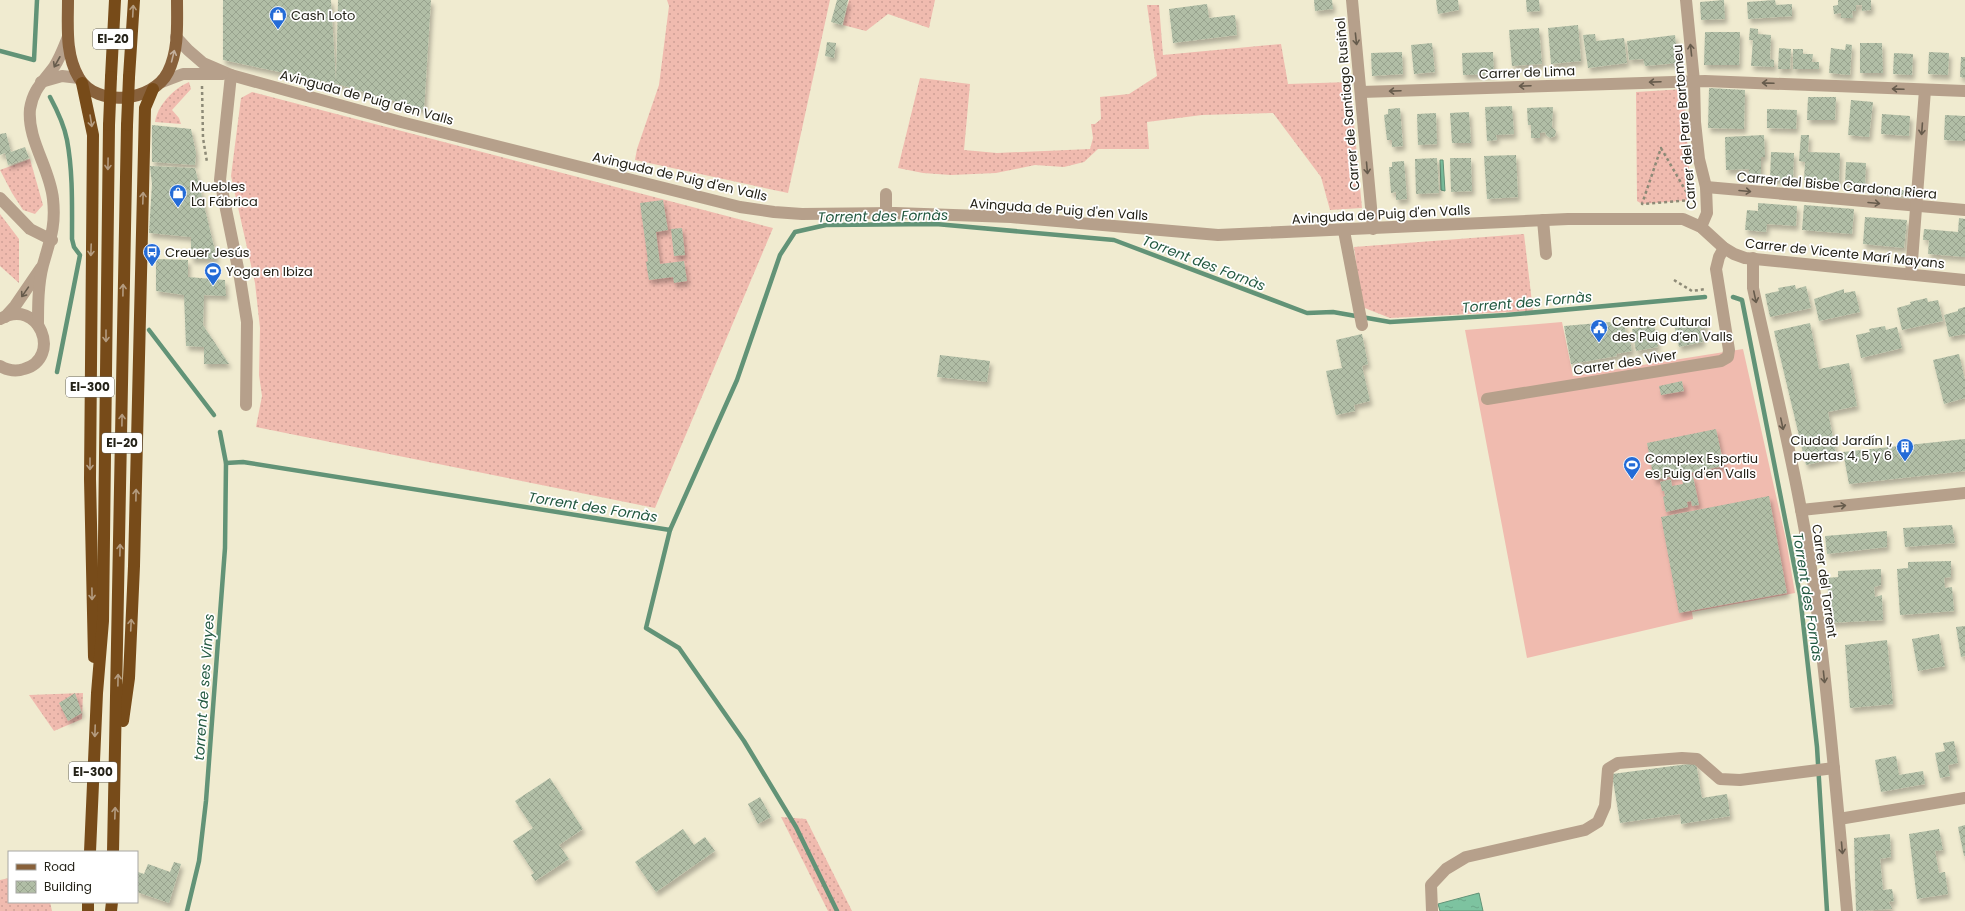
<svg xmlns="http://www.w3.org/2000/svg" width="1965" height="911" font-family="Poppins,sans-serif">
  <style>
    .grass { fill: url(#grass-dots) }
    .garden { fill: #f0bbaf }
    .water { fill: url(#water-ripples); stroke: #629377 }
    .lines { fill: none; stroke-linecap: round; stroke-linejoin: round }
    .stream { stroke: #629377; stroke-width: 4.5 }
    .building { fill: url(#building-cross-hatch); filter: url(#shadow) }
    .path { stroke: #8d8a77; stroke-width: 2.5; stroke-dasharray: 3 3; stroke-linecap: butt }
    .minor { stroke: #b6a08b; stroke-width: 12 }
    .major { stroke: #88613b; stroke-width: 12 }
    .highway { stroke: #774b19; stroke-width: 12 }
    .highway-bridge { stroke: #774b19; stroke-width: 12 }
    .oneway { stroke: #b49c80 }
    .oneway2 { stroke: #665b4c }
    .oneway3 { stroke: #c4b09d }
    .labels { text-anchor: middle; stroke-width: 3.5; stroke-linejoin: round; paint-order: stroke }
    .shield { fill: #fff; stroke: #66645d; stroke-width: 1 }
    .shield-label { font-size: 12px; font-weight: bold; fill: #242218 }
    .poi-label { font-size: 13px; fill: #242218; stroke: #fff; text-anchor: start }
    .street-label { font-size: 13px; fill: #242218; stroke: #fff }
    .water-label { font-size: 14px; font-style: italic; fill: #235941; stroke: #fff }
  </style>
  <defs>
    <pattern id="grass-dots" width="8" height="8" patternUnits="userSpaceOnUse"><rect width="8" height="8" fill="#f0bbaf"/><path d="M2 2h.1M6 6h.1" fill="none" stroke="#cea096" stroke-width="1.8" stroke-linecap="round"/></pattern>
    <pattern id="water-ripples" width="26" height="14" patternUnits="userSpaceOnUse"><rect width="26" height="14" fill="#7dc3a0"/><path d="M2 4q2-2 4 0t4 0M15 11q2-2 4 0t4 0" fill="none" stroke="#6ca789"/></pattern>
    <pattern id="building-cross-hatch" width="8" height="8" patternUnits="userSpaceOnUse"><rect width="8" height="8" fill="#b1bea6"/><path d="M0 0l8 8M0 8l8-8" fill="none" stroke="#98a38e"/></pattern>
    <filter id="shadow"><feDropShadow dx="2.5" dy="4.5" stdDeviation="2" flood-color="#0004"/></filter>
  </defs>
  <rect width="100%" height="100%" fill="#f0ebd0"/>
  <g class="grass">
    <path d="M667 0H830L788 193 635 160 637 149 659 85 669 6Z"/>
    <path d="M849 0H935L929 28 888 14 866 31 843 25Z"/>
    <path d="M1147 5H1159L1163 55 1281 44 1288 84 1350 82 1362 208 1330 210 1321 177 1273 113 1202 115 1147 122 1149 149H1098L1084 162 1064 167 1035 165 996 173 951 175 923 173 898 168 920 78 970 84 964 150 997 153 1090 149 1093 138 1091 124H1095L1101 119 1100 97 1129 94 1157 76Z"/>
    <path d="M189 82 191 89 172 110 179 118 181 124 155 122C158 105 173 89 189 82Z"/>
    <path d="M1684 89 1691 200 1642 204 1637 201 1636 92Z"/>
    <path d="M252 92 773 228 655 508 256 427 262 396 259 375 260 328 255 283 231 176 241 98Z"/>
    <path d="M30 159 43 205 35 214 23 210 12 193 0 170Z"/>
    <path d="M0 214 19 239V283L0 266Z"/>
    <path d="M1524 234 1533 311 1390 318 1362 307 1354 247Z"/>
    <path d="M83 693 82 719 54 731 29 695Z"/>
    <path d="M781 817 806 819 852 911H828Z"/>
    <path d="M9 878V902H50L52 911H0V880Z"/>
  </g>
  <path class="garden" d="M1562 322 1573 376 1743 349 1786 540 1795 593 1692 612 1693 619 1527 658 1465 330Z"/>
  <g class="water">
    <path d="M1440 160H1443L1445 191 1441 190Z"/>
    <path d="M1479 893 1483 911H1440L1438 904Z"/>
  </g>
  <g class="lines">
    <g class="stream">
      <path d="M0 51 34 60 37 0"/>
      <path d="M50 97C57 110 64 124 67 140 73 172 72 206 72 239L74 247 80 255 57 372"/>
      <path d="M1733 297 1742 300 1800 595 1817 747 1827 911"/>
      <path d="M149 330 214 415"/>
      <path d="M226 463 243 462 670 530 737 380 780 255 795 232 826 225 936 224 1114 240 1307 313 1333 312 1390 322 1506 315 1705 297"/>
      <path d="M670 530 646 628 679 648 744 741 796 827 837 911"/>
      <path d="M187 911 199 861 206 801 225 548 226 463 220 432"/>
    </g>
  </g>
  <g class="building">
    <path d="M223 0H331L336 81 338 0H431L424 110 337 84 223 60Z"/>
    <path d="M837 0H848L842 25 831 22Z"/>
    <path d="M1314 0H1332L1333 9 1315 11Z"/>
    <path d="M1436 0H1458L1459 10 1438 14Z"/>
    <path d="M1526 0H1539L1540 11 1527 12Z"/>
    <path d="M1724 0 1725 19 1701 20 1700 2Z"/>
    <path d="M1775 0 1776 5 1792 4V16L1748 19 1747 2Z"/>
    <path d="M1838 0H1871V10L1862 11V5H1856V11H1852L1853 18H1841V13L1834 14 1833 6 1838 5Z"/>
    <path d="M1207 4 1209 18 1235 15 1237 35 1173 43 1169 9Z"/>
    <path d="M1578 25 1581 61 1551 64 1548 28Z"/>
    <path d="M1539 28 1542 64 1512 66 1509 30Z"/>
    <path d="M1750 28 1758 29V34L1771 35 1770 59 1774 60V67L1751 66 1753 40H1749Z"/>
    <path d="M1705 32H1740L1739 65H1704Z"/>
    <path d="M1595 34 1596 41 1624 38 1627 63 1588 68 1583 35Z"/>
    <path d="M1675 35 1678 63 1645 66 1643 59 1629 60 1627 41Z"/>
    <path d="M827 42 836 43 834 58 825 56Z"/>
    <path d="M1432 43 1435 72 1414 74 1411 45Z"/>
    <path d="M1860 43H1882L1883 73H1860Z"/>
    <path d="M1846 44 1852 45 1850 75 1829 73 1831 48 1845 50Z"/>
    <path d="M1779 48 1791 49 1790 69H1778Z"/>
    <path d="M1793 49H1803V54H1813L1812 62H1819V69H1793Z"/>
    <path d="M1402 52 1403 74 1372 76 1371 53Z"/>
    <path d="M1493 52 1494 74 1463 75 1462 53Z"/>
    <path d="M1929 52 1949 53 1948 75 1928 74Z"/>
    <path d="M1894 53 1913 54 1912 75 1893 74Z"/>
    <path d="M1961 57H1965V78L1960 77Z"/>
    <path d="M1709 88 1745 90 1744 129 1708 128Z"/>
    <path d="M1808 97H1836L1835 120H1807Z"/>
    <path d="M1851 100 1873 102 1869 137 1848 135Z"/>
    <path d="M1512 106 1514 134 1496 135 1497 140 1487 141 1485 107Z"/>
    <path d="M1553 107 1552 127 1556 131 1555 136 1550 138 1546 135 1545 132 1540 133V138H1531V125H1528L1527 108Z"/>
    <path d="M1400 108 1403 146 1392 147V140H1387L1384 115 1388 114V109Z"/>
    <path d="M1767 109 1797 110 1796 129 1767 128Z"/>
    <path d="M1469 112 1471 143H1452L1450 113Z"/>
    <path d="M1436 113 1437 144 1418 145 1417 114Z"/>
    <path d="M1882 114 1910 116 1909 136 1881 134Z"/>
    <path d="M1945 115 1965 116V141L1944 140Z"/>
    <path d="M152 125 191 129 196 153 195 165 152 162Z"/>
    <path d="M6 133 11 152 25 147 29 158 8 165 5 153 0 155V134Z"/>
    <path d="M1764 135 1765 157H1761V176H1749V169L1726 170 1725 137Z"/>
    <path d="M1801 135H1809L1808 152 1840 153 1839 182 1804 180 1805 162 1799 161Z"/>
    <path d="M1771 152 1794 153 1793 180 1770 179Z"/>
    <path d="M1516 155 1518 197 1487 199 1484 156Z"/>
    <path d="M1437 158 1439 193 1416 194 1415 159Z"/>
    <path d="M1450 158H1471L1472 191 1451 192Z"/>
    <path d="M1404 161 1407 199 1396 200V192L1391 193 1389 167H1392V162Z"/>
    <path d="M1846 162 1866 163 1865 186 1845 185Z"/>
    <path d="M150 166 195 168 217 259H191V237L149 233 152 184Z"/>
    <path d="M1868 187 1912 191V196L1867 192Z"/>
    <path d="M663 200 668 230 656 232 660 264 684 261 687 281 674 283 673 277 649 280 646 262 648 261 640 203Z"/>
    <path d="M1758 203 1797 206 1796 226 1767 224 1766 232 1745 230 1747 210 1758 211Z"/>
    <path d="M1804 205 1854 209 1852 234 1802 230Z"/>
    <path d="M1865 217 1907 220 1904 248 1863 244Z"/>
    <path d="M1959 218 1965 219V257L1928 254 1929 240H1923L1924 229 1958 232Z"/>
    <path d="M682 228 685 255 674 256 671 229Z"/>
    <path d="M156 259 188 260V277L225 280 226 296 204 295 203 325 229 364H204V347L186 346 184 295 156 291Z"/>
    <path d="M1795 285 1796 289 1806 286 1811 308 1770 317 1765 294 1779 291 1778 288Z"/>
    <path d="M1844 289V293L1855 291 1860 312 1819 321 1814 299Z"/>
    <path d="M1927 298 1928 302 1938 300 1943 321 1902 330 1897 308 1911 304 1910 302Z"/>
    <path d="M1965 307V334L1949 337 1944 315 1958 311V309Z"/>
    <path d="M1704 318 1706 328 1700 329 1703 342 1679 347 1674 324Z"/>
    <path d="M1610 322 1611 324 1624 322 1626 335 1629 334 1632 351 1616 354 1617 356 1571 364 1564 326Z"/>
    <path d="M1810 323 1819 369 1849 363 1857 406 1828 412 1837 458 1806 465 1774 331Z"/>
    <path d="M1654 325 1658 347 1636 351 1632 329Z"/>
    <path d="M1885 326 1886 330 1897 327 1902 348 1861 358 1856 335 1870 332 1869 329Z"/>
    <path d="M1362 334 1368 364 1362 366 1370 401 1354 405 1355 411 1336 415 1326 371 1342 368 1336 340Z"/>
    <path d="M1959 354 1965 380V398L1944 404 1933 360Z"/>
    <path d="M940 355 990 361 987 382 937 377Z"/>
    <path d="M1682 381 1684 391 1661 395 1659 386Z"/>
    <path d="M1716 429 1724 466 1654 480 1647 443Z"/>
    <path d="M1965 439V471L1849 484 1843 452Z"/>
    <path d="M1693 476 1699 505 1692 506 1691 501 1687 502 1688 507 1666 512 1663 497 1665 496 1664 491H1662L1660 482 1671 479 1672 486 1683 484 1682 479Z"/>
    <path d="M1769 496 1787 593 1679 613 1661 517Z"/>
    <path d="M1952 525 1955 543 1905 547 1903 528Z"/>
    <path d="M1887 531V547L1827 554 1825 536Z"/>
    <path d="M1951 561V577L1944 578 1945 588 1952 587 1954 611 1900 615 1897 569 1908 568V562Z"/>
    <path d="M1881 569V585L1874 587 1875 597 1882 595 1883 620 1830 623 1827 578 1838 577V571Z"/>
    <path d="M1965 626V656L1961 657 1956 627Z"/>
    <path d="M1939 634 1945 666 1918 671 1912 639Z"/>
    <path d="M1887 640 1893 704 1850 708 1845 645Z"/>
    <path d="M75 693 82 713 68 721 59 703Z"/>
    <path d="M1954 741 1958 763 1948 765 1950 776 1940 778 1935 753 1945 751 1943 743Z"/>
    <path d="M1896 756 1899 775 1923 771 1925 784 1881 792 1875 760Z"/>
    <path d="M1696 763 1702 798 1727 794 1730 816 1681 824 1680 814 1620 823 1612 774Z"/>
    <path d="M550 778 583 829 559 845 569 859 535 881 531 875 534 873 513 841 533 828 515 801Z"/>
    <path d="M760 797 771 817 758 824 748 804Z"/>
    <path d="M1965 825V856H1964L1958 827Z"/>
    <path d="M683 829 694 845 705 837 715 851 656 892 635 862Z"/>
    <path d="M1939 829 1943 850 1935 851 1939 873 1945 872 1948 894 1917 899 1909 834Z"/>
    <path d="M1890 834 1891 857 1880 859 1883 890 1892 889 1894 901 1889 902 1892 909 1856 911 1854 838Z"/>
    <path d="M174 862 181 864 169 903 137 892 138 872 144 874 148 864 170 872Z"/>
  </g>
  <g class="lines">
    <g class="path">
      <path d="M202 86 203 138 207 162"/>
      <path d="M1661 148 1691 200 1642 204Z"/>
      <path d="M1674 280 1692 291 1706 289"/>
    </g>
    <g class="minor">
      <path d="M1352 0 1373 229"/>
      <path d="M1686 0 1694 81 1695 122 1699 159 1706 187 1707 213 1701 227"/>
      <path d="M176 37 188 50 203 63 231 75 401 122 740 207 774 212 802 214 895 213 1011 217 1218 235 1568 219H1683L1701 227 1724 248 1734 254 1745 258 1965 280"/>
      <path d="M231 75 220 180 240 278 247 322 246 405"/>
      <path d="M41 82 62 76 79 78"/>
      <path d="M162 82 183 74H223"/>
      <path d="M1361 92 1705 81 1965 91"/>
      <path d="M1706 187 1965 210"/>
      <path d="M886 194V214"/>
      <path d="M0 198 30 229 52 240"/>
      <path d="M1543 220 1546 254"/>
      <path d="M1344 231 1362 325"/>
      <path d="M1753 258V288C1776 392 1802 496 1816 602 1829 705 1838 808 1847 911"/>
      <path d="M1911 274 1925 90"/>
      <path d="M5 317 15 306 41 268"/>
      <path d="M0 319C39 296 63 358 24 369 16 372 7 370 0 366"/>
      <path d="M38 325C38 306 38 284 43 265 50 240 56 226 53 199 50 168 27 140 30 109 33 89 43 82 54 67 60 58 64 47 68 37"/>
      <path d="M1487 399 1721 361 1728 357 1729 350 1716 269 1719 257 1724 248"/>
      <path d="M1801 510 1965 493"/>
      <path d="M1839 819 1965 798"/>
      <path d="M1432 911 1431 885 1446 869 1466 857 1585 830 1598 822 1605 806 1608 769 1618 763 1682 758 1697 759 1720 779 1740 780 1834 768"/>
    </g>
    <path class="major" d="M68 0C68 26 65 55 79 78 97 108 153 102 168 72 179 50 177 24 177 0"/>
    <g class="highway">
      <path d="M111 77 115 0"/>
      <path d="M129 77 134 0"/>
      <path d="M82 83 93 135 90 479 94 657"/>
      <path d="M123 721 129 678 134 566 145 108 153 89"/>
      <path d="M90 852 97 693 103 621 109 125"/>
      <path d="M113 852 127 125"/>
      <path d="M88 911V902"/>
      <path d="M111 911 112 902"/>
    </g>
    <g class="highway-bridge">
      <path d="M109 125 111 77"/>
      <path d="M127 125 129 77"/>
    </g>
  </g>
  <defs><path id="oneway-shaft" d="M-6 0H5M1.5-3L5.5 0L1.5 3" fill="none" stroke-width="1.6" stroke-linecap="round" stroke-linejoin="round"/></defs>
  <g class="oneway">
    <use href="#oneway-shaft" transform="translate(133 11) rotate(-87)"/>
    <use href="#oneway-shaft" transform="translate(91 121) rotate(81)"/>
    <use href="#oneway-shaft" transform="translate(108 164) rotate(91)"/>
    <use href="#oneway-shaft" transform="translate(143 198) rotate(-88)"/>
    <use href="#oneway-shaft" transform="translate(91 250) rotate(92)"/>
    <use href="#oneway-shaft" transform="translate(123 290) rotate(-89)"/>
    <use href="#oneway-shaft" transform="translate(106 336) rotate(90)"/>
    <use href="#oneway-shaft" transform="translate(122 420) rotate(-89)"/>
    <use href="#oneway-shaft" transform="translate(90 464) rotate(90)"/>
    <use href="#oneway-shaft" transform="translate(136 495) rotate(-89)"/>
    <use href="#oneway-shaft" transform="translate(120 550) rotate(-89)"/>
    <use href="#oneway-shaft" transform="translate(92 594) rotate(89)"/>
    <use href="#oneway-shaft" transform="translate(131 625) rotate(-87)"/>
    <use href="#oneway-shaft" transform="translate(118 680) rotate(-89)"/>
    <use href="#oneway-shaft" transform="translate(95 731) rotate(92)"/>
    <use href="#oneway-shaft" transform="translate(115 813) rotate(-88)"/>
  </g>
  <g class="oneway2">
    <use href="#oneway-shaft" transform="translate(1356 39) rotate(84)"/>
    <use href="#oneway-shaft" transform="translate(1691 50) rotate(-96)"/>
    <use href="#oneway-shaft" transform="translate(57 62) rotate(119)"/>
    <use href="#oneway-shaft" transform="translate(1655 82) rotate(178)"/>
    <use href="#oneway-shaft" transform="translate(1768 83) rotate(-178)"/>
    <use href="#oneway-shaft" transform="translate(1525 86) rotate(178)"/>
    <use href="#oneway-shaft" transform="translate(1898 89) rotate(-178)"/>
    <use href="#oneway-shaft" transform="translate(1395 91) rotate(178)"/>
    <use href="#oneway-shaft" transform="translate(1922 129) rotate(94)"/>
    <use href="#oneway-shaft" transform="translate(1367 168) rotate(85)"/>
    <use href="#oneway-shaft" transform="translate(1745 191) rotate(5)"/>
    <use href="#oneway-shaft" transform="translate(1874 203) rotate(5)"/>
    <use href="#oneway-shaft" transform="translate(25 292) rotate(125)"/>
    <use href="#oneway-shaft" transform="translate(1755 297) rotate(78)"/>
    <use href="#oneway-shaft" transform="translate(1782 424) rotate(78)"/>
    <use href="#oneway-shaft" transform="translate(1840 506) rotate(-6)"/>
    <use href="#oneway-shaft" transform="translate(1824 677) rotate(84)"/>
    <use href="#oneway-shaft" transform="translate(1842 848) rotate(85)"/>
  </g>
  <use class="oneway3" href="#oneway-shaft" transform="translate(173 56) rotate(-76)"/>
  <defs>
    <symbol id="shop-pin" viewBox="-11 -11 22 30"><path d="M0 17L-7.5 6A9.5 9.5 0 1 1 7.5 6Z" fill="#236bd7" stroke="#fff"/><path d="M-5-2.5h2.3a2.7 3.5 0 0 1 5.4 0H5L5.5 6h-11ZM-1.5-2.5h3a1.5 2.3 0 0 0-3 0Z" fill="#fff"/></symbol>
    <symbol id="bus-pin" viewBox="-11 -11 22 30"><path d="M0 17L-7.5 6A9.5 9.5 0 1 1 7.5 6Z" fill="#236bd7" stroke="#fff"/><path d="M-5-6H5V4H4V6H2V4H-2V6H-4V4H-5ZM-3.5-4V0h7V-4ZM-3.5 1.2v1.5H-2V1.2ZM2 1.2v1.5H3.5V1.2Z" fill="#fff"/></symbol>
    <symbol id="stadium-pin" viewBox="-11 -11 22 30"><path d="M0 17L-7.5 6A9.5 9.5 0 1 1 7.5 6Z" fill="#236bd7" stroke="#fff"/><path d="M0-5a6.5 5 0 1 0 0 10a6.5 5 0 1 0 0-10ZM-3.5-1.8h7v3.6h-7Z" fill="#fff"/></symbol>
    <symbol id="civic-pin" viewBox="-11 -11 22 30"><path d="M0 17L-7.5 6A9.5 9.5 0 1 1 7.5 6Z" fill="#236bd7" stroke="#fff"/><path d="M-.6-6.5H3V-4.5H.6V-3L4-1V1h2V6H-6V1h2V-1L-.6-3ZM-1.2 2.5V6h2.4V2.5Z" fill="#fff"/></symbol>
    <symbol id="building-pin" viewBox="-11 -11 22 30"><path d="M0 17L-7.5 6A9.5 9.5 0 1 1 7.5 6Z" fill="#236bd7" stroke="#fff"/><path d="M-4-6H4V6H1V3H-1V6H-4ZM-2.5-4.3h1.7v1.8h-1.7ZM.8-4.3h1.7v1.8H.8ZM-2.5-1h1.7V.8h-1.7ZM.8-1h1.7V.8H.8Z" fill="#fff"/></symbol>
  </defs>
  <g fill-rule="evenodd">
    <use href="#shop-pin" x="268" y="5" width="20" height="27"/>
    <use href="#shop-pin" x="168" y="183" width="20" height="27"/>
    <use href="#bus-pin" x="142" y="242" width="20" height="27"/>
    <use href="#stadium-pin" x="203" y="261" width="20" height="27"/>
    <use href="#civic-pin" x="1589" y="318" width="20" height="27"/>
    <use href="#building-pin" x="1895" y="437" width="20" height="27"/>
    <use href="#stadium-pin" x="1622" y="455" width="20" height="27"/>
  </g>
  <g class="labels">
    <g class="shield">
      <rect x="93" y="29" width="40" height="20" rx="3"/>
      <rect x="66" y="377" width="48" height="20" rx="3"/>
      <rect x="102" y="433" width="40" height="20" rx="3"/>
      <rect x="69" y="762" width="48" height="20" rx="3"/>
    </g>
    <g class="shield-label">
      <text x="113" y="43">EI-20</text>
      <text x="90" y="391">EI-300</text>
      <text x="122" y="447">EI-20</text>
      <text x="93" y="776">EI-300</text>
    </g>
    <g class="poi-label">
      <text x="291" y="20">Cash Loto</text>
      <text x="191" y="191">Muebles<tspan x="191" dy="15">La Fábrica</tspan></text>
      <text x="165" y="257">Creuer Jesús</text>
      <text x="226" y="276">Yoga en Ibiza</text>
      <text x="1612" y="326">Centre Cultural<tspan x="1612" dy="15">des Puig d’en Valls</tspan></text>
      <text x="1892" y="445" text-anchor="end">Ciudad Jardín I,<tspan x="1892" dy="15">puertas 4, 5 y 6</tspan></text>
      <text x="1645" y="463">Complex Esportiu<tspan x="1645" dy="15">es Puig d'en Valls</tspan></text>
    </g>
    <g class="street-label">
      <text transform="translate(1527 72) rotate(-2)" y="5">Carrer de Lima</text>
      <text transform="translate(367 97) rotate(15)" y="5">Avinguda de Puig d'en Valls</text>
      <text transform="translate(1347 104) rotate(-95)" y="5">Carrer de Santiago Rusiñol</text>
      <text transform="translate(1684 127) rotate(-95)" y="5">Carrer del Pare Bartomeu</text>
      <text transform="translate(680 176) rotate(13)" y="5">Avinguda de Puig d'en Valls</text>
      <text transform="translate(1837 185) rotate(5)" y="5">Carrer del Bisbe Cardona Riera</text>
      <text transform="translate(1059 209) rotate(4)" y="5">Avinguda de Puig d'en Valls</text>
      <text transform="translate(1381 214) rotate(-3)" y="5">Avinguda de Puig d'en Valls</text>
      <text transform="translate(1845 253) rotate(6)" y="5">Carrer de Vicente Marí Mayans</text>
      <text transform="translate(1625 362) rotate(-9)" y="5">Carrer des Viver</text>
      <text transform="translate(1825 581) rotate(82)" y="5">Carrer del Torrent</text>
    </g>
    <g class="water-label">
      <text transform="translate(883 216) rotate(-1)" y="5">Torrent des Fornàs</text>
      <text transform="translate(1204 263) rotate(21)" y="5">Torrent des Fornàs</text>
      <text transform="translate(1527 302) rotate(-5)" y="5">Torrent des Fornàs</text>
      <text transform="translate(593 507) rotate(9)" y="5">Torrent des Fornàs</text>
      <text transform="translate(1808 597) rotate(81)" y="5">Torrent des Fornàs</text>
      <text transform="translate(204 687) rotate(-86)" y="5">torrent de ses Vinyes</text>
    </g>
  </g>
  <rect x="8" y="851" width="130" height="52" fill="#ffffff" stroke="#a7a7a3"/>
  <rect x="16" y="864" width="20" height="6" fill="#88613b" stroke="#a7a7a3"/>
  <text x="44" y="871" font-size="12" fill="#242218">Road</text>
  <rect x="16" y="881" width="20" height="12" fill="url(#building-cross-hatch)" stroke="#a7a7a3"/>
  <text x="44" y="891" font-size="12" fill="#242218">Building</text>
</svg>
